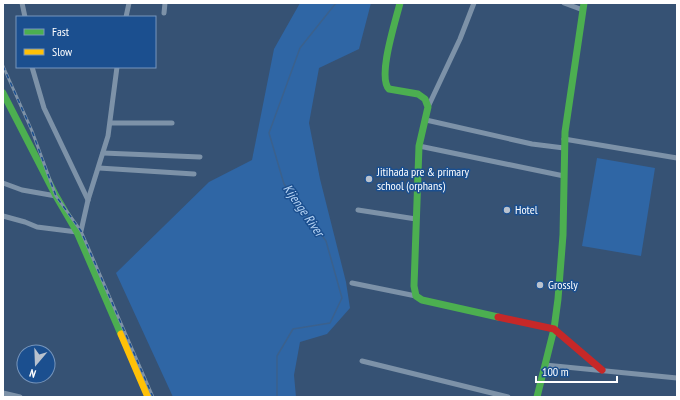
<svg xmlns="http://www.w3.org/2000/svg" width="680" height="400" font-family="'PT Sans Narrow',sans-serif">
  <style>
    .green { fill: #2f66a5 }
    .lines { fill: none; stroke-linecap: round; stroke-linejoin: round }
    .stream { stroke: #3b618d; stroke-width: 1.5 }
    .street { stroke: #7d92a8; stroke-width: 5 }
    .fast { stroke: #4caf50; stroke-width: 7 }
    .slow { stroke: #ffc107; stroke-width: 7 }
    .jam { stroke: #c62828; stroke-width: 7 }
    .rail-casing { stroke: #7e92a7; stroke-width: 3 }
    .rail { stroke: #1b4f8f; stroke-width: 1.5; stroke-dasharray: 4.5; stroke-linecap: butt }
    .poi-dot { fill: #b9c2ce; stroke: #1b4f8f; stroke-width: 1.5 }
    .labels { text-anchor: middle; stroke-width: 3; stroke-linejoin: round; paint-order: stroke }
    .poi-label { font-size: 12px; fill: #fff; stroke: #1b4f8f; text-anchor: start }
    .water-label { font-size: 13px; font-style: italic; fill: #b5d3f5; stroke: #1b4f8f }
  </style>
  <rect width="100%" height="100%" fill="#365274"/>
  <g class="green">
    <path d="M300 3H371L359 49 319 68 309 123 320 179 346 282 350 308 327 334 300 342 294 375 296 397H173L116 273 209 182 252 160 274 49Z"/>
    <path d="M597 158 655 168 641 256 582 246Z"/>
  </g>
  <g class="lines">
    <path class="stream" d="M277 397V356L293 329 330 323 342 298 326 241 284 184 269 133 300 48 336 3"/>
    <g class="street">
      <path d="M22 3 25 17"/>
      <path d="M564 3 583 10"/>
      <path d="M164 13 165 3"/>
      <path d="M126 17 129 3"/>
      <path d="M32 67 44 108 88 200"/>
      <path d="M428 107 460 39 474 3"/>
      <path d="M426 120 532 144 564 148"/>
      <path d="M111 123H172"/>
      <path d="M564 139 677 158"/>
      <path d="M419 146 564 176"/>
      <path d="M103 153 200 157"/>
      <path d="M99 168 194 174"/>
      <path d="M3 183 22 190 56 196"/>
      <path d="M358 210 416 219"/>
      <path d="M3 216 25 222 37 227 77 232"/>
      <path d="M81 231 88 200 108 136 117 67"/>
      <path d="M352 283 416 296"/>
      <path d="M362 361 508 397"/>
      <path d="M545 365 677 378"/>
      <path d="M3 393 20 397"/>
    </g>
    <g class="fast">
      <path d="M400 3C396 20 377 77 389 89L418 94 425 99 428 107 419 146 414 286 416 296 422 300 498 317"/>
      <path d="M3 93 56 196 77 232 121 334"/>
      <path d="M537 397 554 329 558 299 563 235 565 132 584 3"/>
    </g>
    <path class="slow" d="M121 334 148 397"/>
    <path class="jam" d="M498 317 554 329 602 370"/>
    <defs>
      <path id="rail" d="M3 66 32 131 56 196 81 231 153 397"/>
    </defs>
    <use href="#rail" class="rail-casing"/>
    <use href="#rail" class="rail"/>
  </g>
  <g class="poi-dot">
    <circle cx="369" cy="179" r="4"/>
    <circle cx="507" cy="210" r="4"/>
    <circle cx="540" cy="285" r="4"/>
  </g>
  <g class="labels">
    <g class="poi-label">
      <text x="377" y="176">Jitihada pre &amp; primary<tspan x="377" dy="14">school (orphans)</tspan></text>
      <text x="515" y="214">Hotel</text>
      <text x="548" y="289">Grossly</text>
    </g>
    <g class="water-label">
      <text transform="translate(304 210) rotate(55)" y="5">Kijenge River</text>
    </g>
  </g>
  <rect width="680" height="400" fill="none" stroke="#ffffff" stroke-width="8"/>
  <rect x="16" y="16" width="140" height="52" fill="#1b4f8f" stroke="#7695bc"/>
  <rect x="24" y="29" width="20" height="6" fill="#4caf50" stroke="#7695bc"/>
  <text x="52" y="36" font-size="12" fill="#ffffff">Fast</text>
  <rect x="24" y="49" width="20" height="6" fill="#ffc107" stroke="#7695bc"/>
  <text x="52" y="56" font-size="12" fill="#ffffff">Slow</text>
  <g transform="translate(36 364) rotate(199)"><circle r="19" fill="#1b4f8f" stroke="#7695bc"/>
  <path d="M0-3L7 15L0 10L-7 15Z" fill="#b9c2ce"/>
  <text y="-6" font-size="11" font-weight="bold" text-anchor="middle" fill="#ffffff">N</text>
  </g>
  <path d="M536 376v6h81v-6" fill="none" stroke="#ffffff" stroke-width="2"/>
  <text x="542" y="376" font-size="12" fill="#ffffff" stroke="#1b4f8f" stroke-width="3" paint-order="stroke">100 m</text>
</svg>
